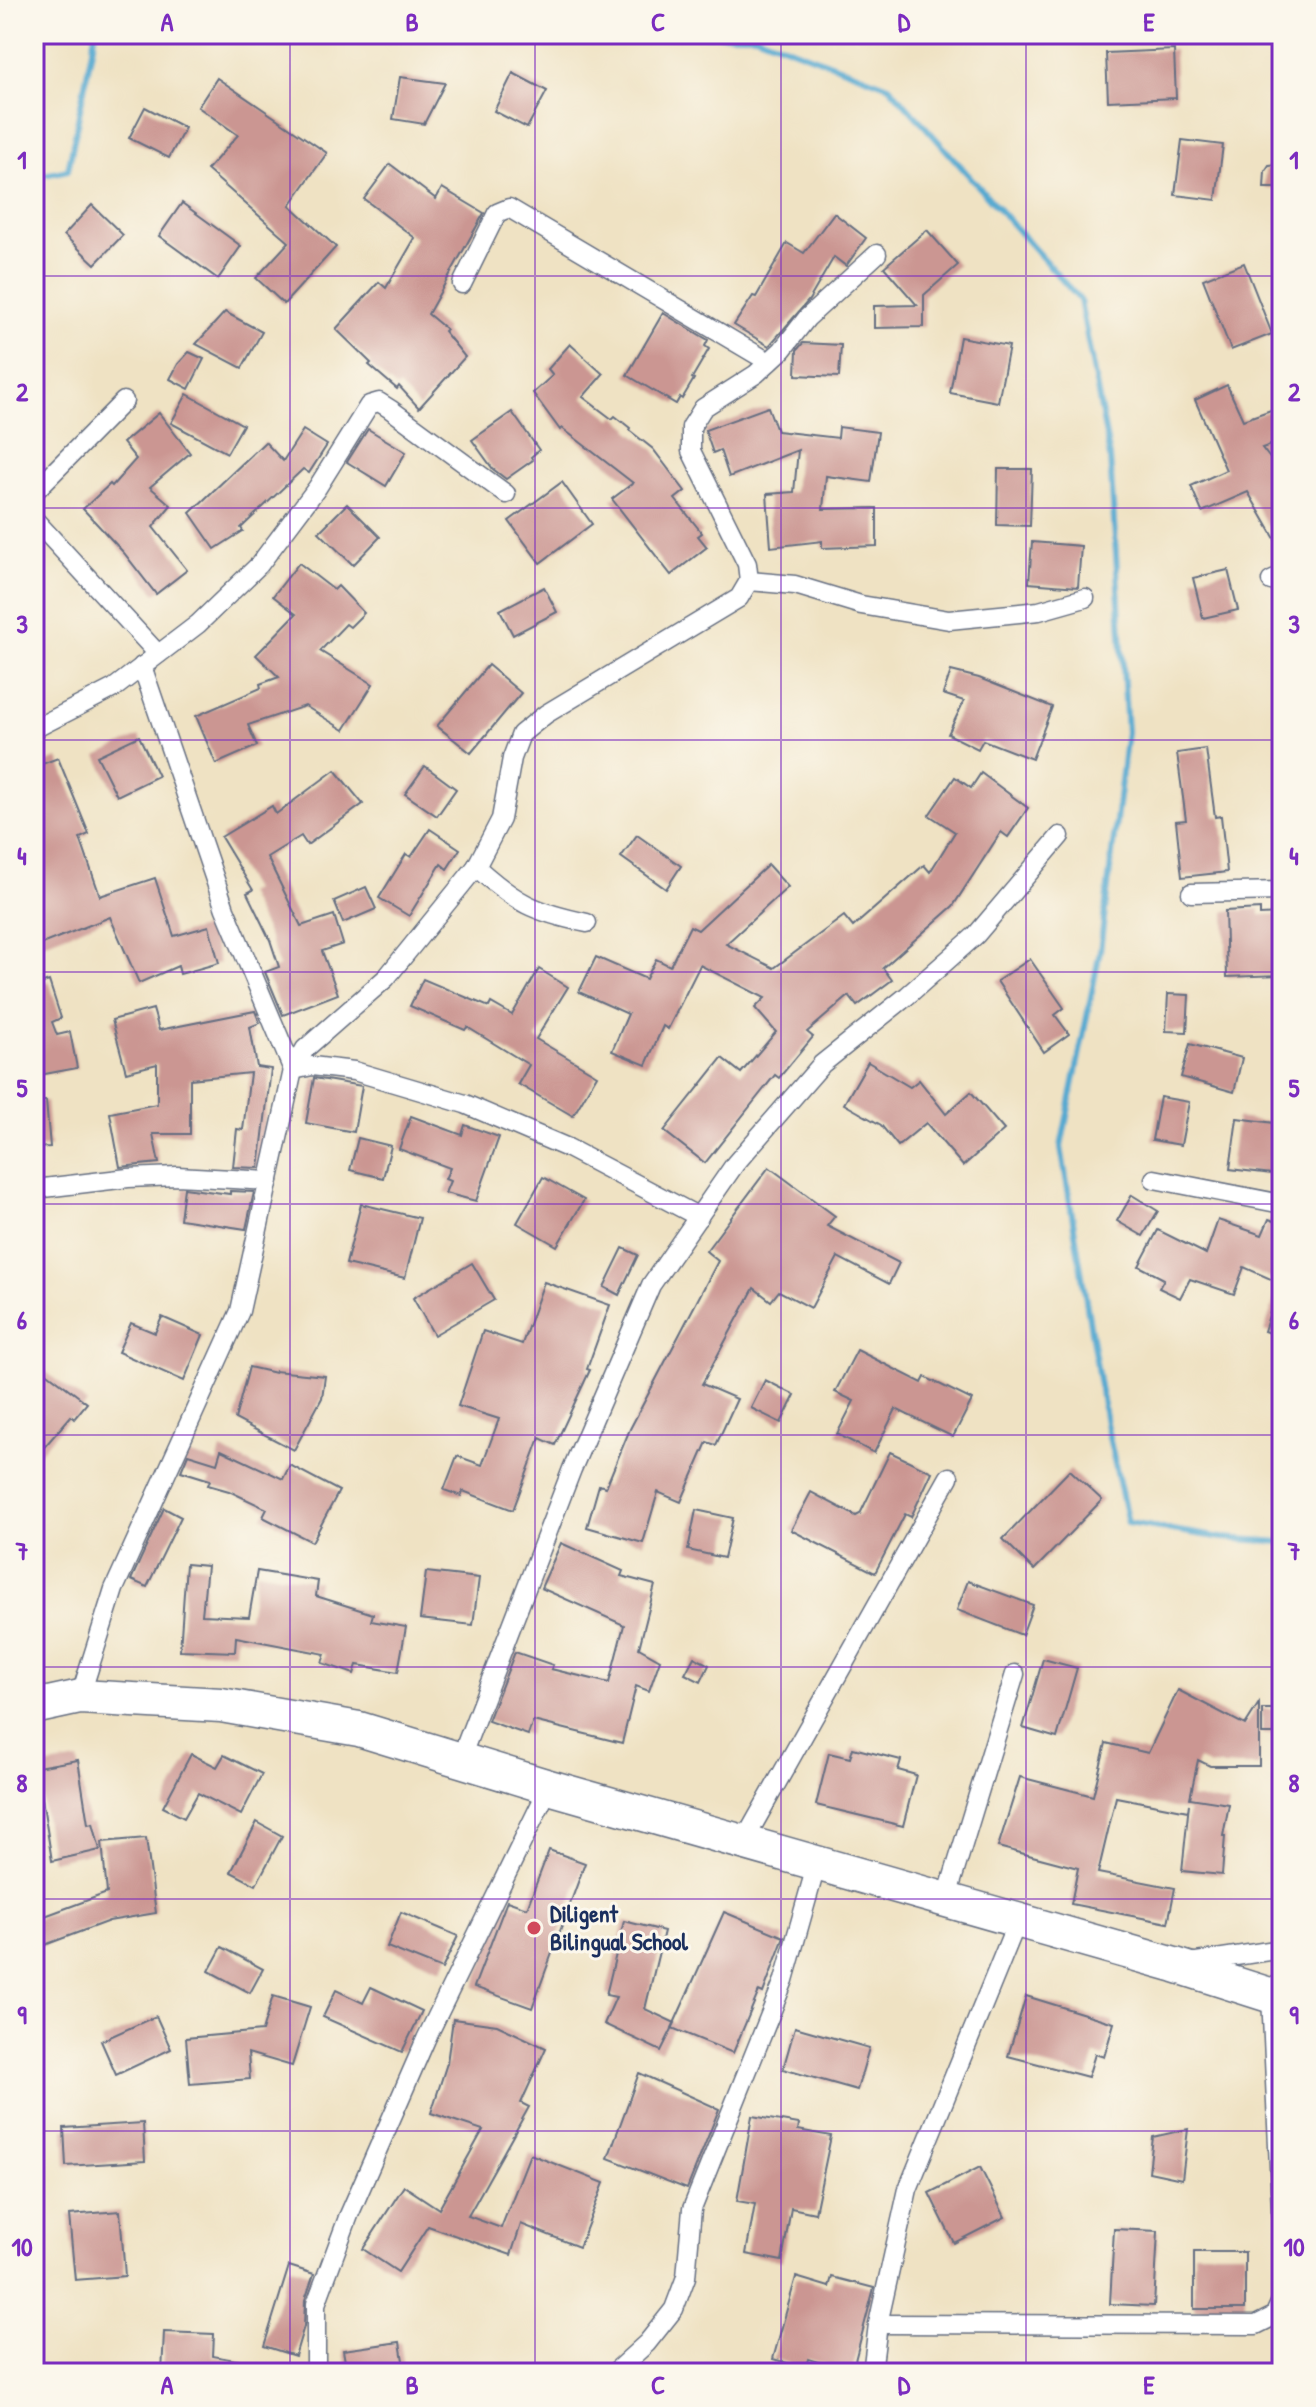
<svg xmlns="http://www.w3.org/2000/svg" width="1316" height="2407" font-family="'Patrick Hand',sans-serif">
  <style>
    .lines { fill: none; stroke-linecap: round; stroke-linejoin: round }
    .stream { stroke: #54a9d0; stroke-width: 6 }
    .building { fill: #cb9692 }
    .street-casing { stroke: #656e81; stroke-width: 21 }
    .highway-casing { stroke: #656e81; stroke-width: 37 }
    .street { stroke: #fff; stroke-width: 18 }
    .highway { stroke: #fff; stroke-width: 34 }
    .grid { fill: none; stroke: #7b2cbf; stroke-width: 2; stroke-opacity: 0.55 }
    .poi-dot { fill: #d1495b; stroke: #fbf7ec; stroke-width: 3 }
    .labels { text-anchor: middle; stroke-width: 6; stroke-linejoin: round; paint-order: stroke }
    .poi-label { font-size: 24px; font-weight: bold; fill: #1b2f5e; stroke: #fbf7ec; text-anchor: start }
    .neatline { fill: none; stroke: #7b2cbf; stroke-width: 3 }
    .grid-label { font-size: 26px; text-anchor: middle; font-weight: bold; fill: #7b2cbf }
  </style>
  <rect width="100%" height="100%" fill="#fbf7ec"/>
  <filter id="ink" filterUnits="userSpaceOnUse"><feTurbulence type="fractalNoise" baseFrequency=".0125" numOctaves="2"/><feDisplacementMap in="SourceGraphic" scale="16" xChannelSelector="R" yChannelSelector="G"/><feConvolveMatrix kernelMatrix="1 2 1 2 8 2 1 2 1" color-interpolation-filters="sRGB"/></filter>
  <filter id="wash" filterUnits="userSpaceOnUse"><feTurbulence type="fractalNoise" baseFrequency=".006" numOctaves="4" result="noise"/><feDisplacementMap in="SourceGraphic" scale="32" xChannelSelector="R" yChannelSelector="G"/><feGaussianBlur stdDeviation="1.8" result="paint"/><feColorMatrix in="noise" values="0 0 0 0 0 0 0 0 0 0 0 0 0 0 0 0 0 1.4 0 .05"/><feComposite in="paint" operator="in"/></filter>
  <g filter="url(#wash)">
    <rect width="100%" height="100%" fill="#efe2c3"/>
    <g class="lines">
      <g class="stream">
        <path d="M401 34 755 35 889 86 1080 300 1110 457 1127 732 1100 951 1061 1147 1106 1423 1128 1523 1222 1538 1282 1542"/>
        <path d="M34 177 68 170 95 34"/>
      </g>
    </g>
    <g id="blocks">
      <g class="building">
        <path d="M1174 50 1176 98 1108 101 1106 53Z"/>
        <path d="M513 73 547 91 527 128 494 111Z"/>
        <path d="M400 77 445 83 424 124 393 119Z"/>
        <path d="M217 78 327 153 290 205 336 247 284 304 256 278 289 242 207 170 238 135 198 107Z"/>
        <path d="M145 107 185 128 169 158 129 138Z"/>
        <path d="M1182 140 1223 145 1216 200 1175 195Z"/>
        <path d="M390 164 436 199 442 188 484 213 428 314 446 329 444 331 465 357 419 408 399 386 397 389 369 365 371 363 336 329 379 282 386 288 415 238 364 199Z"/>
        <path d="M1282 164V188H1264L1265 171 1269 165Z"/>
        <path d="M182 203 241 246 218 279 159 236Z"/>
        <path d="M92 205 123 235 95 264 64 235Z"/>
        <path d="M834 213 866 238 846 266 834 257 809 300 769 346 734 325 753 296 756 297 787 243 804 253Z"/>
        <path d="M927 230 958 265 924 295V327L874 328V306L917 305 884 267Z"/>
        <path d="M1244 263 1272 334 1231 350 1203 279Z"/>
        <path d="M225 312 262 332 242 368 196 344Z"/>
        <path d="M663 313 708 340 705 346 709 349 692 378 694 379 682 399 680 397 676 404 627 375Z"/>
        <path d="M960 337 1009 346 998 402 950 393Z"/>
        <path d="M803 343 841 345 839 377 796 375 797 350Z"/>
        <path d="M570 344 603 374 583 397 612 419 615 416 630 428 629 430 653 449 685 491 675 499 702 533 698 536 707 547 671 575 612 499 633 483 562 428 560 430 533 393 553 375 548 369Z"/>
        <path d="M189 352 204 359 189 389 170 379 178 364Z"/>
        <path d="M1227 385 1243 420 1282 406V441L1262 448 1282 474V551L1248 492 1202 512 1191 486 1226 470 1195 400Z"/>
        <path d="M187 394 243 425 227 453 171 423Z"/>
        <path d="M768 407 777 431 838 438 839 427 878 432 871 482 826 476 823 509 877 508V546L822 548V541L771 547 767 494 794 492 798 450 729 477 720 450 713 453 705 430Z"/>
        <path d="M512 412 539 450 531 457 533 460 506 479 493 469 472 440Z"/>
        <path d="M159 413 190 453 150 487 171 505 153 527 187 570 156 594 124 553 83 509 110 484 112 486 136 459 123 443Z"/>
        <path d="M368 429 406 452 386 486 347 462Z"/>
        <path d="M303 430 327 445 309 473 303 469 241 528 243 531 215 549 190 513 265 442 283 461Z"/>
        <path d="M998 469H1032L1030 526 997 525Z"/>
        <path d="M562 482 592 524 540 563 509 521Z"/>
        <path d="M347 504 380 537 353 565 319 532Z"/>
        <path d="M1032 542 1081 546 1078 587 1029 583Z"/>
        <path d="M299 563 334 590 338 586 364 613 350 627 346 624 320 651 373 684 344 730 305 706 248 725 257 746 216 764 196 716 261 688 260 684 279 677 256 655 296 614 273 596Z"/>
        <path d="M1228 570 1238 610 1203 618 1193 578Z"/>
        <path d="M544 587 557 612 513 635 500 610Z"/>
        <path d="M488 665 521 693 471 753 437 726Z"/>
        <path d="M951 671 979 678 1052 707 1032 759 983 740 978 749 948 734 964 701 943 694Z"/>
        <path d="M139 736 158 776 117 796 97 756Z"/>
        <path d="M1206 749 1215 817 1221 816 1227 872 1182 877 1176 821 1186 820 1177 753Z"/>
        <path d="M58 758 89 834 80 838 100 896 155 878 174 936 209 926 219 963 180 974 178 966 139 983 110 917 34 947V767Z"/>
        <path d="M425 766 456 789 437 816 405 794Z"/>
        <path d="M335 770 363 804 307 845 301 836 267 857 301 926 334 915 343 944 322 951 338 994 283 1015 265 972 279 967 270 940 247 893 253 890 221 837 272 806 276 814Z"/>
        <path d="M981 773 1028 808 1008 837 1001 832 953 906 883 968 892 980 857 1006 849 996 807 1032 813 1037 779 1078 775 1075 705 1163 664 1131 722 1058 741 1073 776 1032 755 1008 765 998 700 965 668 1029 663 1026 646 1065 612 1051 628 1014 579 992 596 957 646 979 656 959 670 966 690 926 698 930 768 865 788 887 726 944 774 968 844 916 853 927 924 865 930 872 955 832 929 815 955 777 971 788Z"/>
        <path d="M430 829 460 849 447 869 441 864 409 916 379 898 406 854 411 857Z"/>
        <path d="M637 835 681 866 666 889 621 857Z"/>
        <path d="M366 887 376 909 343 923 334 901Z"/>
        <path d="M1260 909V915L1282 914V975L1227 977 1225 911Z"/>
        <path d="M1030 959 1064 1008 1055 1015 1069 1034 1044 1052 997 981Z"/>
        <path d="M539 969 568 987 536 1039 597 1075 573 1116 518 1084 529 1065 467 1027 465 1030 410 1006 423 979 489 1007 491 1003 512 1015Z"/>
        <path d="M49 981 61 1018 52 1022 57 1035 70 1032 77 1068 34 1076V986Z"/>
        <path d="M1168 994 1189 995 1187 1032 1166 1031Z"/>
        <path d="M153 1009 159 1030 255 1011 260 1023 250 1027 257 1067 271 1069 259 1168 233 1167 237 1129 243 1130 250 1073 190 1079V1134H153L159 1163 120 1167 110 1113 157 1104V1064L126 1072 112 1020Z"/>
        <path d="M1190 1044 1242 1058 1234 1092 1181 1077Z"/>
        <path d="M868 1062 910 1087 919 1080 946 1114 971 1092 1004 1130 963 1166 926 1123 898 1146 881 1125 844 1104Z"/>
        <path d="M314 1078 362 1086 354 1132 306 1123Z"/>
        <path d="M1160 1097 1189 1102 1181 1145 1152 1140Z"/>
        <path d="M34 1101H46L50 1147 34 1148Z"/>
        <path d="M411 1116 462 1135 465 1125 499 1137 476 1201 445 1193 450 1181 445 1179 450 1168 399 1149Z"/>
        <path d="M1237 1118 1282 1124V1175L1230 1169Z"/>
        <path d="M358 1138 391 1146 383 1178 350 1170Z"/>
        <path d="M769 1167 835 1216 827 1226 899 1263 889 1284 838 1257 811 1308 779 1291 771 1301 754 1288 702 1384 737 1399 716 1445 707 1442 681 1502 658 1492 643 1543 587 1527 599 1485 606 1487 630 1429 718 1261 706 1251Z"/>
        <path d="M543 1177 584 1200 557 1246 517 1223Z"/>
        <path d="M184 1188 230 1194V1191L254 1192 246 1229 180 1219Z"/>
        <path d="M1132 1195 1158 1211 1143 1236 1117 1221Z"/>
        <path d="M361 1204 420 1218 405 1278 346 1264Z"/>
        <path d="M1269 1219 1282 1224V1265L1275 1281 1244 1267 1234 1294 1190 1279 1180 1298 1159 1288 1164 1279 1139 1266 1158 1230 1206 1254 1218 1220 1262 1235Z"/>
        <path d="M623 1248 638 1255 619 1295 604 1287Z"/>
        <path d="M472 1263 494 1300 434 1335 413 1298Z"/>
        <path d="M544 1282 610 1305 587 1369 590 1370 555 1445 540 1438 513 1510 463 1491 461 1496 444 1490 457 1456 482 1465 499 1419 458 1406 483 1331 522 1344Z"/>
        <path d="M1279 1285 1282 1286V1337L1264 1331Z"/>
        <path d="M162 1317 203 1335 184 1381 118 1352 131 1323 155 1333Z"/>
        <path d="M857 1350 922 1383 925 1377 972 1400 953 1437 896 1409 874 1453 837 1434 854 1401 835 1392Z"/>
        <path d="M249 1367 275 1373V1371L325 1376 322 1398 294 1450 235 1419Z"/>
        <path d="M45 1371 87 1403 74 1419 71 1416 34 1459V1404L42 1395 34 1386Z"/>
        <path d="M765 1380 795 1395 781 1423 751 1408Z"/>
        <path d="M221 1450 283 1479 290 1465 339 1491 312 1542 263 1517 267 1509 229 1491 208 1485 210 1480 181 1471 188 1454 217 1463Z"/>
        <path d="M890 1452 932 1472 911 1517 905 1514 875 1573 791 1530 811 1492 856 1516 860 1514Z"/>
        <path d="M1070 1470 1102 1500 1034 1570 1003 1539Z"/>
        <path d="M164 1508 181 1517 147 1587 131 1580Z"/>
        <path d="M696 1510 733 1518 724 1558 688 1550Z"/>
        <path d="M561 1543 623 1571 621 1576 655 1585 639 1648 660 1660 649 1691 636 1686 622 1743 533 1721 528 1735 488 1721 515 1652 553 1665 551 1669 609 1683 624 1625 541 1588Z"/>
        <path d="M186 1564 207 1566 202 1615 249 1617 257 1571 318 1581 316 1596 373 1614 371 1621 406 1627 398 1672 357 1665 354 1674 322 1663 325 1654 236 1637 235 1652 180 1650Z"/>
        <path d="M426 1572 479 1578 473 1625 420 1619Z"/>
        <path d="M968 1581 1033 1605 1022 1635 957 1610Z"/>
        <path d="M694 1657 709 1665 701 1682 685 1674Z"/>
        <path d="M1043 1659 1077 1668 1057 1738 1023 1728Z"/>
        <path d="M1178 1690 1245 1725 1259 1703V1766H1210L1198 1760 1190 1798 1229 1804 1223 1836H1225L1222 1875 1182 1871 1189 1804 1188 1811 1116 1797 1098 1873 1175 1888 1168 1923 1071 1904 1078 1868 998 1847 1020 1777 1093 1796 1106 1743 1148 1753Z"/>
        <rect x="1262" y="1709" width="20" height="25"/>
        <path d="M853 1748 901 1760 898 1770 916 1775 903 1826 816 1805 829 1753 850 1758Z"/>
        <path d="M191 1754 217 1767 224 1755 262 1774 241 1815 198 1793 184 1818 163 1807Z"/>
        <path d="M78 1760 88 1824 93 1823 100 1850 52 1861 37 1767Z"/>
        <path d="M257 1822 282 1836 256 1885 231 1872Z"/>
        <path d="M146 1838 156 1913 109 1921 34 1949V1920L107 1893 102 1842Z"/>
        <path d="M549 1850 585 1863 532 2008 474 1987 507 1901 527 1908Z"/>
        <path d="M401 1912 458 1936 442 1969 387 1947Z"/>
        <path d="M724 1912 784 1937 763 1993 759 1991 733 2053 672 2028Z"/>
        <path d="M624 1921 664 1931 645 2009 675 2023 661 2051 604 2024 616 1997 606 1995Z"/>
        <path d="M222 1947 263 1969 250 1993 209 1971Z"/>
        <path d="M371 1987 422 2011 402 2052 323 2017 336 1990 363 2003Z"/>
        <path d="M273 1996 310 2007 292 2066 248 2053 250 2079 190 2084 186 2038 262 2031Z"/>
        <path d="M1026 1996 1114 2023 1104 2057 1095 2054 1088 2077 1008 2056Z"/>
        <path d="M156 2016 171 2049 116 2075 101 2041Z"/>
        <path d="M453 2019 497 2025 546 2048 521 2103 529 2107 468 2216 501 2228 530 2154 604 2183 579 2247 521 2224 511 2255 428 2226 398 2272 363 2249 404 2186 439 2209 483 2130 431 2113 447 2063Z"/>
        <path d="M795 2027 869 2048 857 2090 783 2069Z"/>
        <path d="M639 2073 719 2109 687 2189 608 2158Z"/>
        <path d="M752 2116 799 2124 798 2130 831 2136 815 2213 791 2208 782 2261 746 2254 755 2204 737 2201Z"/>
        <path d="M143 2123 145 2161 66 2166 64 2128Z"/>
        <path d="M1188 2129 1182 2179 1149 2172 1153 2137Z"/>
        <path d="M980 2167 1005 2217 954 2243 929 2193Z"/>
        <path d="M120 2211 125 2276 75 2280 69 2215Z"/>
        <path d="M1114 2229 1158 2231 1154 2306 1110 2304Z"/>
        <rect x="1194" y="2252" width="51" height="57"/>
        <path d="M289 2266 314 2274 305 2300 304 2326 295 2356 264 2346Z"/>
        <path d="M796 2277 829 2287 832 2277 874 2288 852 2372 808 2359 805 2368 773 2359Z"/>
        <path d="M164 2332 214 2334 213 2356 262 2365 261 2373H162Z"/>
        <path d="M400 2342 405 2373H347L343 2350Z"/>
      </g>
    </g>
  </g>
  <g filter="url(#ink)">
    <use href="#blocks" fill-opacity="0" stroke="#656e81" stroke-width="2"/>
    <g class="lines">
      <defs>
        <g id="street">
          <path d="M462 284 497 213 509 208 769 362"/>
          <path d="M34 492 124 401"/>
          <path d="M34 519 158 654"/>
          <path d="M749 581 795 585 861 605 949 620 1039 611 1085 598"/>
          <path d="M1271 581 1282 576"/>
          <path d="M142 666 225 909 293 1070 312 1066 354 1071 465 1104 568 1148 699 1217"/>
          <path d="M34 729 114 688 198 624 259 565 317 488 369 405 379 402 390 409 506 494"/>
          <path d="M476 867C516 903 534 912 587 923"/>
          <path d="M1191 893 1282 891"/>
          <path d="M1154 1179 1282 1204"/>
          <path d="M34 1192 44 1188 128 1178 177 1176 269 1181"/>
          <path d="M80 1697 114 1589 240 1311 293 1070 305 1049 386 978 476 867 501 819 512 758 521 734 546 714 739 598 749 581 747 564 691 451V427L703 408 756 374 782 350 807 318 877 254"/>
          <path d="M460 1760 572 1469 651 1285 735 1164 822 1064 907 996 976 935 1060 836"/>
          <path d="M744 1841 949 1477"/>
          <path d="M946 1900 1015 1674"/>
          <path d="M1190 1963 1282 1949"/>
          <path d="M1271 1996 1282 2231"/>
          <path d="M878 2324 1256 2325 1274 2316 1282 2299"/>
          <path d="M316 2373V2304L349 2215 426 2039 549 1787"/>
          <path d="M614 2373 647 2343 674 2309 686 2277 692 2209 784 1980 817 1863"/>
          <path d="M872 2373 878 2324 908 2189 1017 1922"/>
        </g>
        <path id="highway" d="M34 1707 80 1697 221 1705 359 1729 549 1787 1175 1965 1282 1999"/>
      </defs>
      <use href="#street" class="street-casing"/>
      <use href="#highway" class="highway-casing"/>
      <use href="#street" class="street"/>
      <use href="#highway" class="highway"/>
    </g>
  </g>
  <path class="grid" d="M290 34V2373M535 34V2373M781 34V2373M1026 34V2373M34 276H1282M34 508H1282M34 740H1282M34 972H1282M34 1204H1282M34 1435H1282M34 1667H1282M34 1899H1282M34 2131H1282"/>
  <circle class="poi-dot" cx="534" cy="1928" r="8"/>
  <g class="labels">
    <g class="poi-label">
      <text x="550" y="1922">Diligent<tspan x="550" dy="28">Bilingual School</tspan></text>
    </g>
  </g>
  <rect width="1316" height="2407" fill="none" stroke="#fbf7ec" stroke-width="88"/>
  <rect x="44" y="44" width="1228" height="2319" class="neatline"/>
  <g class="grid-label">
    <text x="167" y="31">A</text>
    <text x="412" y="31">B</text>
    <text x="658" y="31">C</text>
    <text x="904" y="31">D</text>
    <text x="1149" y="31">E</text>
    <text x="22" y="169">1</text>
    <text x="1294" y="169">1</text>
    <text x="22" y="401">2</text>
    <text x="1294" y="401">2</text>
    <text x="22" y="633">3</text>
    <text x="1294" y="633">3</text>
    <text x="22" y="865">4</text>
    <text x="1294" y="865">4</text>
    <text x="22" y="1097">5</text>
    <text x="1294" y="1097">5</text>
    <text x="22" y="1329">6</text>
    <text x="1294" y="1329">6</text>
    <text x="22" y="1560">7</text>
    <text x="1294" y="1560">7</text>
    <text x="22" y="1792">8</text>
    <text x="1294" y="1792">8</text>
    <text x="22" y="2024">9</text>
    <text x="1294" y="2024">9</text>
    <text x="22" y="2256">10</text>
    <text x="1294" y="2256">10</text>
    <text x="167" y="2394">A</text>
    <text x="412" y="2394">B</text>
    <text x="658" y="2394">C</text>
    <text x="904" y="2394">D</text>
    <text x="1149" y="2394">E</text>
  </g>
</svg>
